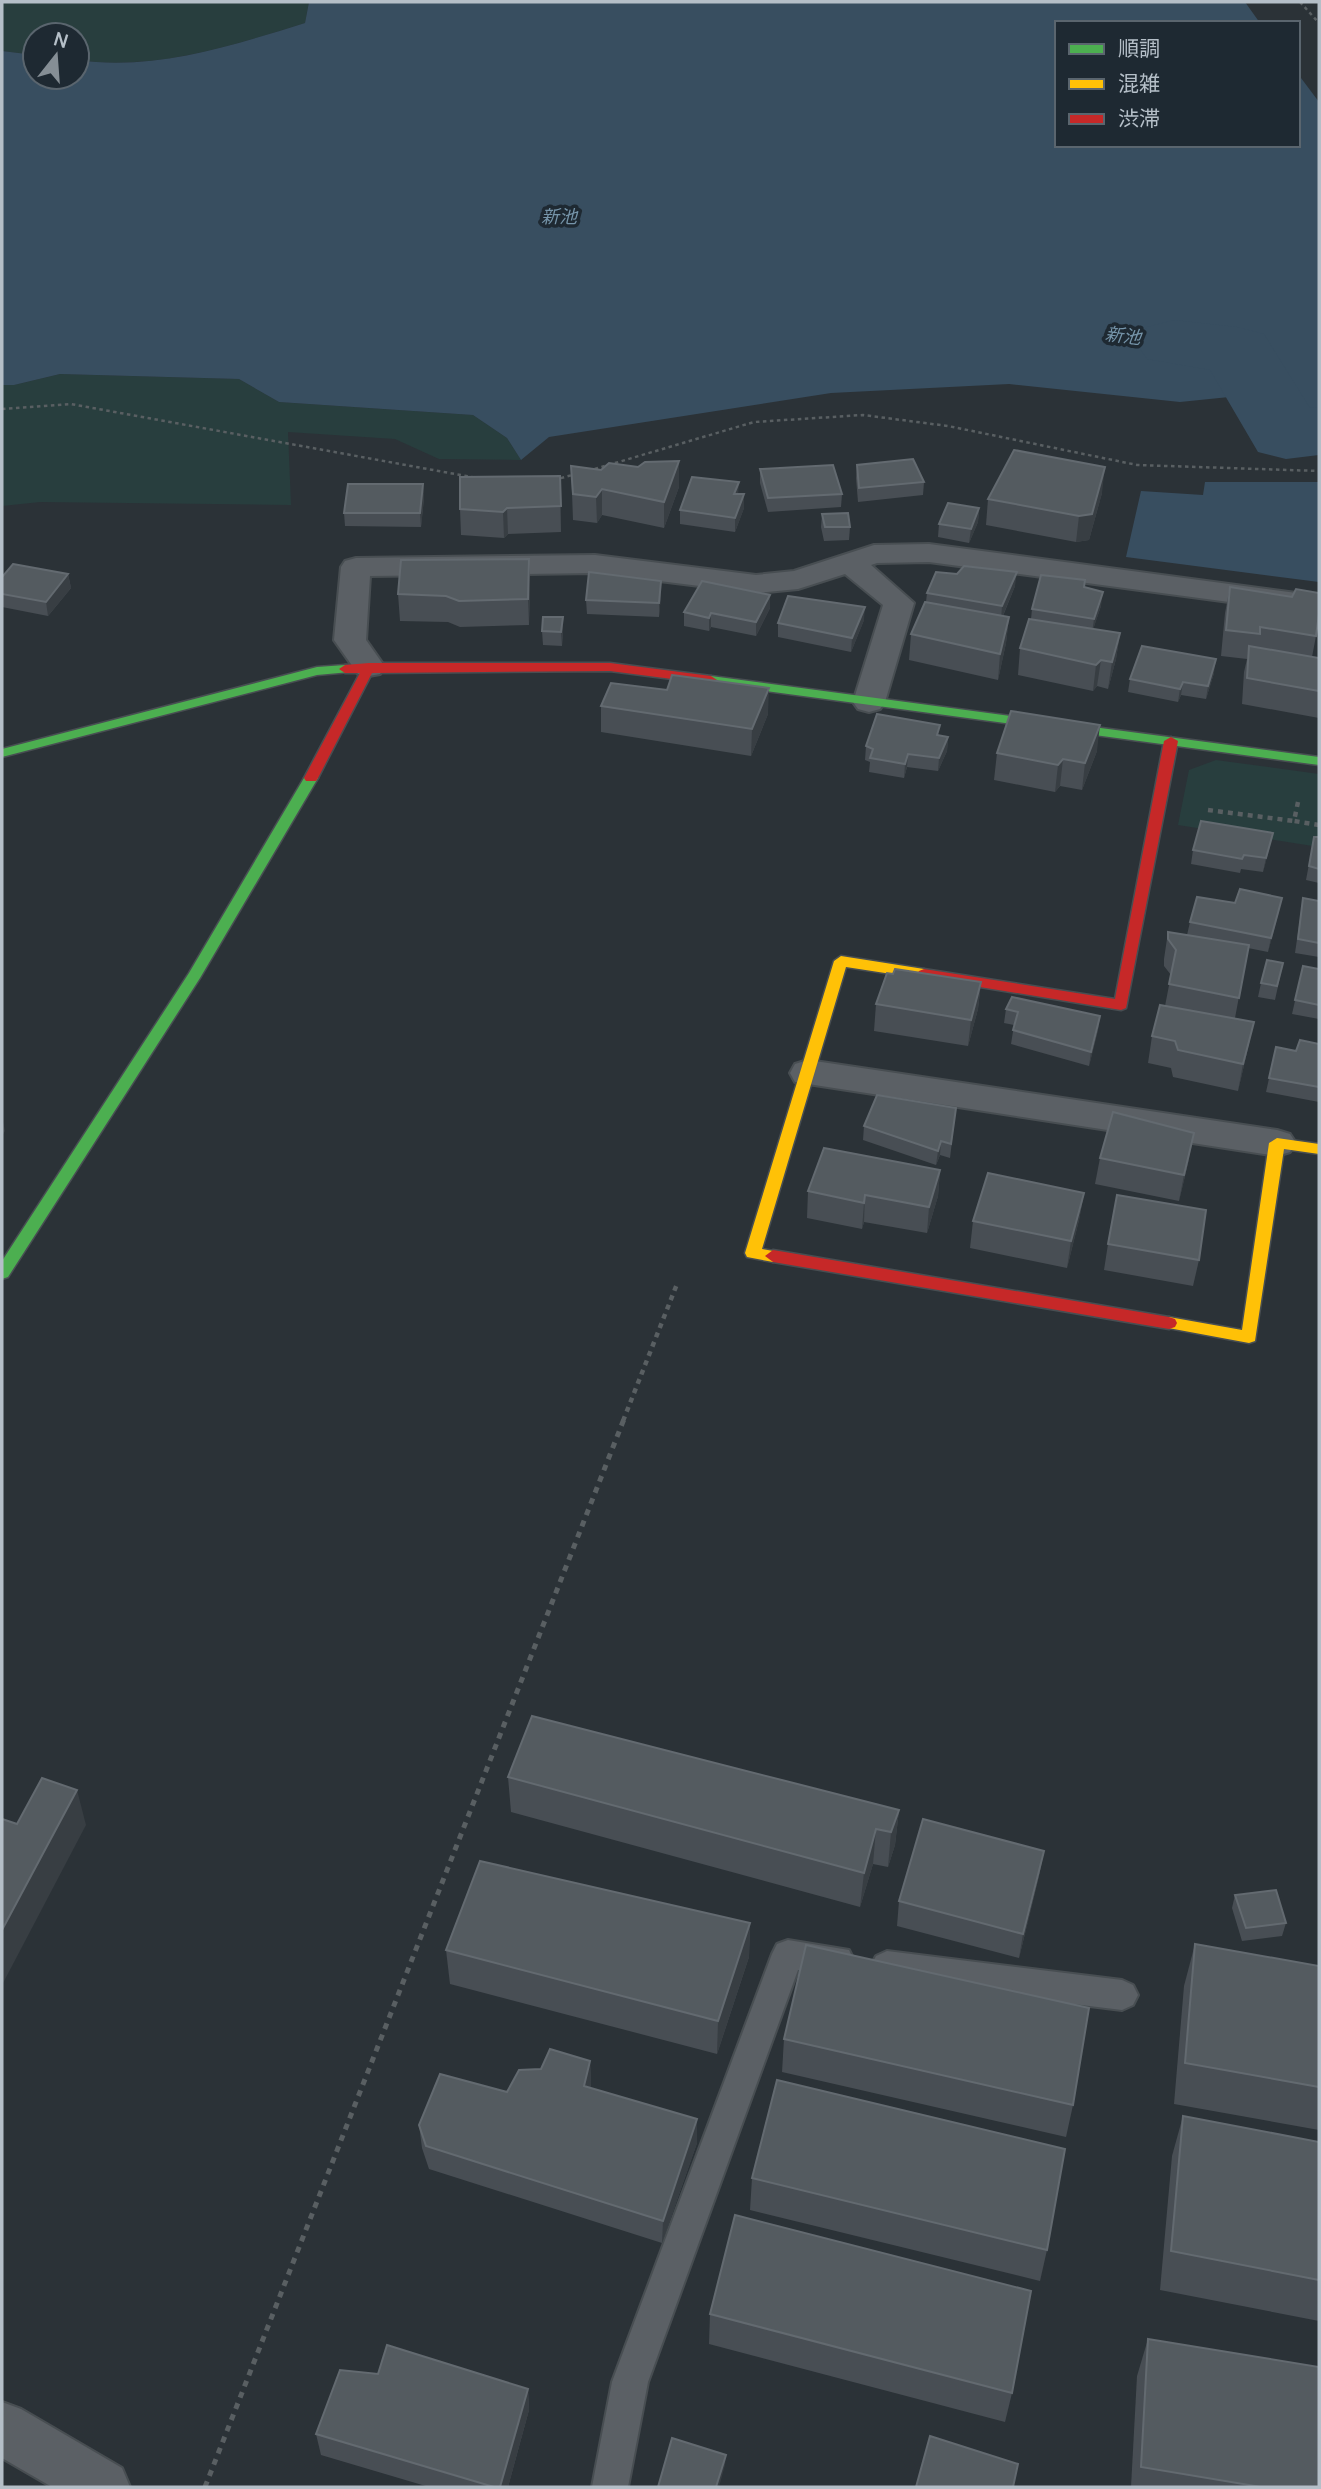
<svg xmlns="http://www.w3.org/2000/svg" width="1321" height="2489" font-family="Manrope,'Noto Sans JP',sans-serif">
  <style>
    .green { fill: #283e3e }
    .water { fill: #384e60 }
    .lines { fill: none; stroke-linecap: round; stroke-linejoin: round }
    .river { fill: #384e60; fill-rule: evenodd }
    .lane-casing { stroke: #484e52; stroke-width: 4 }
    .street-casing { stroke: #484e52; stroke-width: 4 }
    .fast-casing { stroke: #484e52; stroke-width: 3 }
    .slow-casing { stroke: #484e52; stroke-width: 3 }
    .jam-casing { stroke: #484e52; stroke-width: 3 }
    .path-far2 { stroke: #595f62; stroke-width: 2.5; stroke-dasharray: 3.5 3.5; stroke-linecap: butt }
    .path-far1 { stroke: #595f62; stroke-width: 4.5; stroke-dasharray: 5 5; stroke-linecap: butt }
    .path { stroke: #595f62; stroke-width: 5; stroke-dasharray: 6 6; stroke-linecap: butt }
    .lane { fill: #5b6065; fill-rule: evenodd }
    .street { fill: #5b6065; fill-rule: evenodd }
    .fast { fill: #4caf50; fill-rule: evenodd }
    .slow { fill: #ffc107; fill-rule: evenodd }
    .jam { fill: #c62828; fill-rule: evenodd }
    .wall { fill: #484e54 }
    .shaded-wall { fill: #383e43 }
    .building { fill: #545b60; stroke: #636a70; stroke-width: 2 }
    .labels { text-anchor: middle; stroke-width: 7; stroke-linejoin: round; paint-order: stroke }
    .far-water-label { font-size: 18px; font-style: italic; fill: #7695aa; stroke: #1e2932 }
  </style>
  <rect width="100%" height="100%" fill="#2b3237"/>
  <g class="green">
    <path d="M2 2H309L305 23C231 46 156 71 77 60V35H35V55L2 51Z"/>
    <path d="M60 374 239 379 279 402 473 415 507 438 521 460 439 459 395 439 288 432 291 505 40 502 2 506V385H14Z"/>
    <path d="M1216 760 1319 774V847L1178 825 1189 770Z"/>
  </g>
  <g class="water">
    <path d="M309 2H1245L1260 23H1057V145H1298V74L1319 102V416L1259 426 1239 396 1180 402 1009 384 831 393 549 437 521 460 507 438 473 415 279 402 239 379 60 374 14 385H2V51L35 55V77H77V60C155 71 231 46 305 23Z"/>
    <path d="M1205 482H1319V582L1126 557 1141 491 1203 495Z"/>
  </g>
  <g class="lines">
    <path class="river" d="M1174 320 1237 327 1264 334 1310 408 1319 407V455L1286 459 1258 452 1210 370 1147 359 1136 343 1147 327Z"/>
    <defs>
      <g id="lane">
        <path d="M788 1940 849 1950 854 1960 849 1970 838 1974 798 1970 648 2382 628 2487H592L612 2382 772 1954 777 1944Z"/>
        <path d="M887 1951 1122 1980 1133 1985 1138 1995 1133 2005 1122 2010 887 1981 876 1976 871 1966 876 1956Z"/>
      </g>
      <g id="street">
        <path d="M929 544 1319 596V614L929 562 877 563 871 565 914 603 885 702 880 709 869 712 858 709 853 702 883 605 845 574 798 589 756 593 595 573 370 576 366 640 385 667 380 674 369 676 358 674 334 640 341 567 345 561 356 558 595 555 756 575 794 571 874 545Z"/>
        <path d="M808 1060 1277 1130 1290 1134 1296 1143 1290 1152 1277 1156 795 1082 790 1073 795 1064Z"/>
        <path d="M2 2402 21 2409 122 2468 130 2487H52L2 2458Z"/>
      </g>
      <g id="fast">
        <path d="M345 665 350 666V672L317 675 2 757V749L317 667Z"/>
        <path d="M711 676 1319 757V765L706 683 705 680Z"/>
        <path d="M311 774 318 778 200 978 8 1277 2 1279V1261L189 973 304 778Z"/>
      </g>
      <g id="slow">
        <path d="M841 956 924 969 931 974 924 979 846 967 762 1249 779 1252 781 1256 773 1262 747 1257 745 1253 834 961Z"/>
        <path d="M1277 1138 1319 1144V1154L1284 1149 1255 1341 1249 1343 1163 1327 1161 1323 1163 1319 1169 1317 1242 1330 1269 1143Z"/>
      </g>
      <g id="jam">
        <path d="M369 663H610L711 676 717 680 711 684 610 671 372 673 318 778 316 781H306L304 778 360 673H345L339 669 345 665Z"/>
        <path d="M1171 737 1178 741 1126 1008 1121 1010 919 977 917 974 919 971 924 969 1115 999 1164 741Z"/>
        <path d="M773 1250 1169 1317 1175 1319 1177 1323 1175 1327 1169 1329 773 1262 765 1256Z"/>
      </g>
    </defs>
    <use href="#lane" class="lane-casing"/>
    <use href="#street" class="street-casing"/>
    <use href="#fast" class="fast-casing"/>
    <use href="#slow" class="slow-casing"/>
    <use href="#jam" class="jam-casing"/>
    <g class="path-far2">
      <path d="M1300 2 1319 23"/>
      <path d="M2 409 71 404 477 478"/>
      <path d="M588 471 754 422 863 415 948 426 1137 465 1319 471"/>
      <path d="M554 480 576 474"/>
    </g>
    <g class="path-far1">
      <path d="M1298 802 1294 821 1319 825"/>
      <path d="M1208 810 1294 821"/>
      <path d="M623 1421 677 1284"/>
    </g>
    <path class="path" d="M205 2487 624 1419"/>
    <use href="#lane" class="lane"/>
    <use href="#street" class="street"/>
    <use href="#fast" class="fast"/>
    <use href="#slow" class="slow"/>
    <use href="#jam" class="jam"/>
  </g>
  <g class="wall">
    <path d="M679 461V487L664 528 602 515 597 523 573 520 571 466 601 470 638 467Z"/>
    <path d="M857 465 924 482 923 495 858 502 856 478Z"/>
    <path d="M760 469 842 494 841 507 768 512 760 483Z"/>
    <path d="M560 476 561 532 508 534 504 538 461 535 460 509Z"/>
    <path d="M423 484 424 498 421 527 345 526 344 513Z"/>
    <path d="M1102 493 1089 540 1076 542 986 525 988 499Z"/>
    <path d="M738 494 744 508 735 532 680 524V510Z"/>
    <path d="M979 508 978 522 969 543 938 537 939 524Z"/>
    <path d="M822 514 850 527 849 540 824 541 821 527Z"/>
    <path d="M529 559 530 585 529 625 460 627 448 622 400 621 398 594Z"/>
    <path d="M68 574 71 588 48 616 2 607V577Z"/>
    <path d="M1015 586 1003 616 1009 617 1006 643 998 680 909 660 911 634 926 602 927 593Z"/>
    <path d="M1084 587 1101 606 1093 629 1120 633 1116 659 1108 689 1097 686 1093 691 1018 675 1020 648 1031 619 1032 609Z"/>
    <path d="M1230 587 1316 636 1312 657 1319 658V718L1242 704 1244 672 1247 659 1221 656 1225 613Z"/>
    <path d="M661 595 659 617 587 614 586 600Z"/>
    <path d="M770 595V608L756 636 711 627 709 631 684 626V612Z"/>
    <path d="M864 620 851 652 778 637V623Z"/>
    <path d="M542 631H563L562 646 543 645Z"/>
    <path d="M1214 673 1206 699 1181 695 1178 702 1128 692 1130 679Z"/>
    <path d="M601 706 768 714 751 756 601 732Z"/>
    <path d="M939 735 948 737 947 751 938 771 907 767 904 778 869 772 870 762 865 760 866 746Z"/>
    <path d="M1097 751 1082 790 1060 786 1055 792 994 780 997 753Z"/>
    <path d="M1273 833 1263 872 1241 869 1240 873 1191 864 1193 850Z"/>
    <path d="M1314 837H1319V883L1306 880Z"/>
    <path d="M1282 898 1268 952 1248 948 1235 1018 1254 1022 1238 1091 1173 1077 1171 1068 1148 1063 1152 1036 1165 1006 1171 975 1164 966V959L1168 932 1187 935 1190 922 1235 903Z"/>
    <path d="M1303 898 1319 901V957L1295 953Z"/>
    <path d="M1283 963 1275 1000 1258 997 1261 983Z"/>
    <path d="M1303 966 1319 969V1019L1292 1014Z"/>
    <path d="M893 974 981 982 978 1009 968 1046 874 1031 876 1004Z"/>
    <path d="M1006 1009 1100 1016 1098 1030 1089 1066 1011 1044 1014 1025 1004 1023Z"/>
    <path d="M1319 1044V1102L1266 1092 1276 1047 1296 1051Z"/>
    <path d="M956 1108 950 1158 940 1155 936 1165 863 1140 864 1126Z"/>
    <path d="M1100 1158 1189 1159 1179 1201 1095 1184Z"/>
    <path d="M940 1170 938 1196 927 1233 864 1222 862 1229 807 1218 808 1191Z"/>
    <path d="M1084 1193 1079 1220 1067 1268 970 1248 973 1221Z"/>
    <path d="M1108 1244 1199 1260 1193 1286 1104 1270Z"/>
    <path d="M508 1777 899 1810 895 1845 888 1867 873 1864 860 1907 511 1812Z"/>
    <path d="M1044 1851 1039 1876 1019 1958 897 1926 899 1901Z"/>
    <path d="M1235 1895 1286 1923 1282 1936 1242 1941 1232 1908Z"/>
    <path d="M750 1923 749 1957 717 2054 450 1984 446 1950Z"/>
    <path d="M1195 1944 1319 1966V2130L1174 2104 1184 1986Z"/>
    <path d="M784 2039 1073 2105 1066 2137 782 2072Z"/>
    <path d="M590 2061 591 2084 590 2088 697 2143 662 2243 429 2169 422 2148 419 2125 507 2092 541 2069Z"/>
    <path d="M1183 2116 1319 2142V2321L1160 2290 1172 2156Z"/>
    <path d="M752 2178 1047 2250 1040 2281 750 2210Z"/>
    <path d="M710 2314 1012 2393 1005 2422 709 2344Z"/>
    <path d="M1148 2339 1319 2487H1131L1137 2376Z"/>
    <path d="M528 2389 529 2410 508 2487H429L321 2455 316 2434Z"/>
  </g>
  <g class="shaded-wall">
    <path d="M679 461V487L664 528V502Z"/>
    <path d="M1105 467 1102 493 1089 540 1076 542 1079 516Z"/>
    <path d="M739 482 738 496 734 494Z"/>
    <path d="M423 484 424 498 421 527 420 513Z"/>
    <path d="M602 489V515L597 523 596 497Z"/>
    <path d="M744 494V508L735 532V518Z"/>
    <path d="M507 508 508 534 504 538 503 512Z"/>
    <path d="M979 508 978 522 969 543 971 529Z"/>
    <path d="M529 559 530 585 529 625 528 599Z"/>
    <path d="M1017 572 1015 586 1001 620 1002 606Z"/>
    <path d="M68 574 71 588 48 616 46 602Z"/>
    <path d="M661 581V595L659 617V603Z"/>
    <path d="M1103 592 1101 606 1092 633 1094 619Z"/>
    <path d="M770 595V608L756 636V622Z"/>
    <path d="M865 607 864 620 851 652 852 638Z"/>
    <path d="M711 613V627L709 631V618Z"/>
    <path d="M563 617V631L562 646 561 632Z"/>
    <path d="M1009 617 1006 643 998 680 1000 654Z"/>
    <path d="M1120 633 1116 659 1108 689 1112 662Z"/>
    <path d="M1216 659 1214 673 1206 699 1208 686Z"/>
    <path d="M1101 660 1097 686 1093 691 1096 665Z"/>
    <path d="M1183 682 1181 695 1178 702 1180 689Z"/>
    <path d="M769 688 768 714 751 756 752 729Z"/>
    <path d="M1100 725 1097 751 1082 790 1085 763Z"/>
    <path d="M948 737 947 751 938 771 939 758Z"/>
    <path d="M908 754 907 767 904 778 905 764Z"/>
    <path d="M1063 759 1060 786 1055 792 1058 765Z"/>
    <path d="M1273 833 1270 847 1263 872 1266 858Z"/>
    <path d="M1282 898 1279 912 1268 952 1271 938Z"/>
    <path d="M981 982 978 1009 968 1046 971 1020Z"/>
    <path d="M1100 1016 1098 1030 1089 1066 1091 1052Z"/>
    <path d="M1254 1022 1248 1048 1238 1091 1243 1064Z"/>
    <path d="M2 1117 5 1131 2 1136Z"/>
    <path d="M1194 1133 1189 1159 1179 1201 1184 1175Z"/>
    <path d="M941 1141 940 1155 936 1165 938 1151Z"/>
    <path d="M940 1170 938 1196 927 1233 929 1207Z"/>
    <path d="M1084 1193 1079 1220 1067 1268 1071 1241Z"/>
    <path d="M865 1195 864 1222 862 1229 864 1203Z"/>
    <path d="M77 1790 86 1825 2 1985V1930Z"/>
    <path d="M899 1810 895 1845 888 1867 891 1832Z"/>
    <path d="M876 1829 873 1864 860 1907 864 1873Z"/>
    <path d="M1044 1851 1039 1876 1019 1958 1023 1934Z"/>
    <path d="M750 1923 749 1957 717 2054 718 2021Z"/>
    <path d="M590 2061 591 2084 585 2109 584 2086Z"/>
    <path d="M697 2119V2143L662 2243 663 2221Z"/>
    <path d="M528 2389 529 2410 508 2487H500Z"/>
    <path d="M726 2455 725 2465 719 2487H716Z"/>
  </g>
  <g class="building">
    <path d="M1014 450 1105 467 1092 514 1079 516 988 499Z"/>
    <path d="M913 459 924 482 859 488 857 465Z"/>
    <path d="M679 461 664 502 602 489 596 497 573 494 571 466 601 470 609 463 638 467 645 462Z"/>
    <path d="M833 465 842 494 768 498 760 469Z"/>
    <path d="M560 476 561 506 507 508 503 512 460 509V477Z"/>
    <path d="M692 477 739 482 734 494H744L735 518 680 510Z"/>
    <path d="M348 484H423L420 513H344Z"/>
    <path d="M948 503 979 508 971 529 939 524Z"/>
    <path d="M848 513 850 527H825L822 514Z"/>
    <path d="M529 559 528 599 459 601 446 596 398 594 401 560Z"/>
    <path d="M13 564 68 574 46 602 2 594V577Z"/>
    <path d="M964 566 1017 572 1002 606 927 593 936 572 957 574Z"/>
    <path d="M589 572 661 581 659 603 586 600Z"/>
    <path d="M1041 575 1085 580 1084 587 1103 592 1094 619 1032 609Z"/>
    <path d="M702 581 770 595 756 622 711 613 709 618 684 612Z"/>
    <path d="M1230 587 1292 597 1296 589 1319 593V614L1316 636 1260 627V634L1226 630Z"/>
    <path d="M788 596 865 607 852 638 778 623Z"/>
    <path d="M925 602 1009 617 1000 654 911 634Z"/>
    <path d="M543 617H563L561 632 542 631Z"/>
    <path d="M1029 619 1120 633 1112 662 1101 660 1096 665 1020 648Z"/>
    <path d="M1142 646 1216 659 1208 686 1183 682 1180 689 1130 679Z"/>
    <path d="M1249 646 1319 658V691L1247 678Z"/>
    <path d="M672 675 769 688 752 729 601 706 611 683 667 690Z"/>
    <path d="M1011 711 1100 725 1085 763 1063 759 1058 765 997 753Z"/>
    <path d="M877 714 940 725 937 735 948 737 939 758 908 754 905 764 870 758 873 749 866 746Z"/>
    <path d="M1201 821 1273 833 1266 858 1244 855 1242 859 1193 850Z"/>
    <path d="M1314 837H1319V869L1309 866Z"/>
    <path d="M1240 889 1282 898 1271 938 1190 922 1197 897 1235 903Z"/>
    <path d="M1303 898 1319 901V943L1298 939Z"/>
    <path d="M1168 932 1249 945 1239 998 1169 984 1176 950 1168 939Z"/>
    <path d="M1267 960 1283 963 1277 986 1261 983Z"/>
    <path d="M1303 966 1319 969V1005L1295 1000Z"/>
    <path d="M895 969 981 982 971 1020 876 1004 887 973 893 974Z"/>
    <path d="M1012 997 1100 1016 1091 1052 1013 1030 1018 1012 1006 1009Z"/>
    <path d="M1160 1005 1254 1022 1243 1064 1178 1050 1175 1041 1152 1036Z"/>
    <path d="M1300 1040 1319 1044V1087L1269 1078 1276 1047 1296 1051Z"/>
    <path d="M877 1095 956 1108 951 1144 941 1141 938 1151 864 1126Z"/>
    <path d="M1113 1112 1194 1133 1184 1175 1100 1158Z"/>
    <path d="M824 1148 940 1170 929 1207 865 1195 864 1203 808 1191Z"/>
    <path d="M988 1173 1084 1193 1071 1241 973 1221Z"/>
    <path d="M1117 1195 1206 1210 1199 1260 1108 1244Z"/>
    <path d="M532 1716 899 1810 891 1832 876 1829 864 1873 508 1777Z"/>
    <path d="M42 1778 77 1790 2 1930V1819L17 1824Z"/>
    <path d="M923 1819 1044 1851 1023 1934 899 1901Z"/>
    <path d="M480 1861 750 1923 718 2021 446 1950Z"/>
    <path d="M1276 1890 1286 1923 1246 1928 1235 1895Z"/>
    <path d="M1195 1944 1319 1966V2087L1185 2063Z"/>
    <path d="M806 1945 1089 2008 1073 2105 784 2039Z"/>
    <path d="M550 2049 590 2061 584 2086 697 2119 663 2221 426 2146 419 2125 440 2074 507 2092 519 2070 541 2069Z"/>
    <path d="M777 2080 1065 2149 1047 2250 752 2178Z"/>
    <path d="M1183 2116 1319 2142V2280L1171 2251Z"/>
    <path d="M735 2215 1031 2291 1012 2393 710 2314Z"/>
    <path d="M1148 2339 1319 2367V2487H1261L1141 2467Z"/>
    <path d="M387 2345 528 2389 500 2487H494L316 2434 340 2370 378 2374Z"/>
    <path d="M930 2436 1018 2464 1013 2487H916Z"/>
    <path d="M672 2438 726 2455 716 2487H658Z"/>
  </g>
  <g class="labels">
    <g class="far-water-label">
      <text x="559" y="223">新池</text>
      <text transform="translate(1123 336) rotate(7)" y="6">新池</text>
    </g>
  </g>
  <rect width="1321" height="2489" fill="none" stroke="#b5bfc8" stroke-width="7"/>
  <rect x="1055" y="21" width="245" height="126" fill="#1e2932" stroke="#5a656e" stroke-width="2"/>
  <rect x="1069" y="44" width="35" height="10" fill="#4caf50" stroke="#5a656e" stroke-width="2"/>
  <text x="1118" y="56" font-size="21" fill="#b5bfc8">順調</text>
  <rect x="1069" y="79" width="35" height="10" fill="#ffc107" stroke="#5a656e" stroke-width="2"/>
  <text x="1118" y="91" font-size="21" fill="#b5bfc8">混雑</text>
  <rect x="1069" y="114" width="35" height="10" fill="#c62828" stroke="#5a656e" stroke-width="2"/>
  <text x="1118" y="126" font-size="21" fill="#b5bfc8">渋滞</text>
  <g transform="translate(56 56) rotate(17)"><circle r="33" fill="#1e2932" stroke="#5a656e" stroke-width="2"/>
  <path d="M0-5L12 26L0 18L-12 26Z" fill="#858e95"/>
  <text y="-10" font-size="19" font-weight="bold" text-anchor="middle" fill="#b5bfc8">N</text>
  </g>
</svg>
